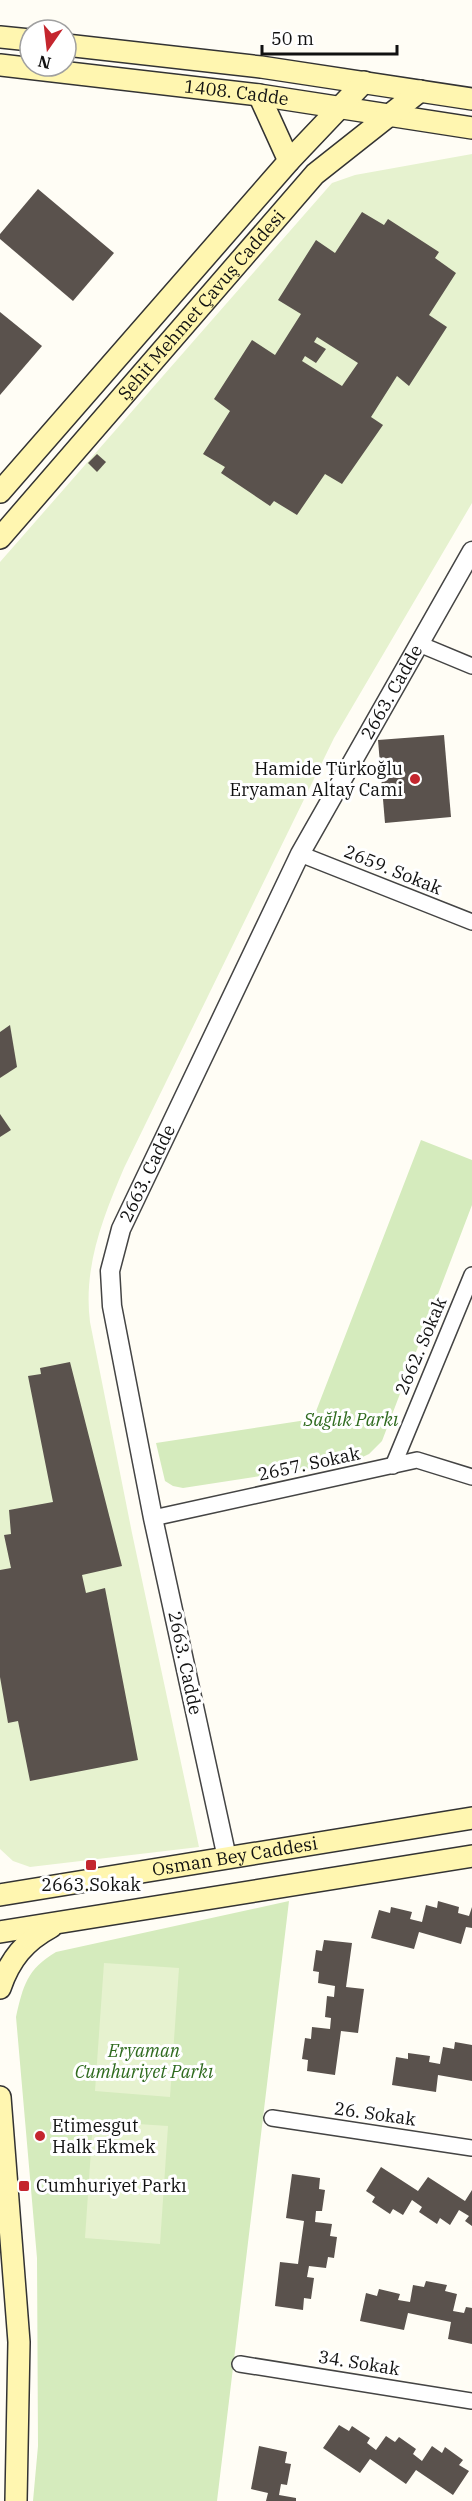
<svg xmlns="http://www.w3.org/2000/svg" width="472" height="2501" font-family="'IBM Plex Serif',serif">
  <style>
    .green { fill: #d5ebbd }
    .pitch { fill: #e6f2cf }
    .building { fill: #5a524d; fill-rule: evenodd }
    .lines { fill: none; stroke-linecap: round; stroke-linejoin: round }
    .minor-casing { stroke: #444; stroke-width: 18 }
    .tertiary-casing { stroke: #444; stroke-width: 21 }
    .secondary-casing { stroke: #333; stroke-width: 24 }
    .minor { stroke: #fff; stroke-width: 15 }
    .tertiary { stroke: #fff; stroke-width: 18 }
    .secondary { stroke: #fff6b0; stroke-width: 21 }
    .poi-dot { fill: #c4262e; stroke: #fff; stroke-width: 2 }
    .labels { text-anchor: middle; stroke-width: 6; stroke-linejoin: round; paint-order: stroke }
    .street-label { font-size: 18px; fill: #111; stroke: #fff }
    .poi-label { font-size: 18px; fill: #111; stroke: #fff; text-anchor: start }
    .park-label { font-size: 18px; font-style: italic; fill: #2f6b1f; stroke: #fff }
  </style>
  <rect width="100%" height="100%" fill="#fffdf5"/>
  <g class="green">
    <path d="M421 1140 472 1160V1205L382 1441 369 1454 352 1462 183 1488 173 1486 165 1481 156 1443 313 1419Z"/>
    <path d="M289 1901 217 2501H33L38 2446 37 2258 16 2017C23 1986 27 1969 56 1952Z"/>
  </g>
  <g class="pitch">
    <path d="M472 154V503L334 738 124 1168C103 1217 83 1267 90 1322L132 1533 199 1847 30 1867 13 1861 0 1849V562L332 183 355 175Z"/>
    <path d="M104 1963 179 1968 170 2097 95 2091Z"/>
    <path d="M93 2121 168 2126 160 2244 85 2238Z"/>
  </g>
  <g class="building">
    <path d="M38 189 114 253 73 301 0 239V234Z"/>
    <path d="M362 212 384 225 388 219 439 252 435 258 456 273 429 315 447 327 409 386 397 376 371 417 383 425 342 484 325 474 297 515 274 501 270 506 221 473 225 467 203 454 230 411 214 399 252 340 275 355 301 314 278 300 316 240 335 253ZM317 337 358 363 342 386 302 361 305 356 316 363 326 349 314 342Z"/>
    <path d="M0 312 42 346 0 395Z"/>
    <path d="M97 454 106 462 97 472 88 463Z"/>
    <path d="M444 735 451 817 385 823 378 740Z"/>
    <path d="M10 1025 17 1067 0 1078V1032Z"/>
    <path d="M0 1114 11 1130 0 1137Z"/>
    <path d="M70 1362 122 1566 82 1575 86 1593 105 1588 138 1760 30 1781 18 1721 8 1723 0 1677V1570L11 1568 4 1535 11 1534 9 1510 53 1502 28 1376 41 1374 40 1368Z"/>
    <path d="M438 1901 459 1907 458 1913 469 1916 472 1907V1928L466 1927 461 1944 419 1932 414 1949 371 1938 379 1910 390 1913 391 1907 412 1912 410 1919 422 1922 426 1905 437 1908Z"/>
    <path d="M324 1940 352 1943 346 1987 364 1989 358 2033 341 2031 335 2075 307 2071 308 2060 302 2059 305 2038 311 2039 312 2027 330 2029 331 2018 325 2017 327 1996 334 1997 335 1986 318 1983 319 1972 313 1971 316 1950 322 1951Z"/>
    <path d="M455 2042 472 2045V2081L438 2075 436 2092 392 2085 396 2057 408 2059V2053L430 2056 429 2062 440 2064 443 2047 454 2049Z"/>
    <path d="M381 2167 418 2191 428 2177 465 2201 472 2190V2226L465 2221 469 2216 459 2210 450 2225 440 2218 437 2224 419 2212 422 2207 412 2200 403 2215 393 2209 390 2214 372 2202 375 2197 366 2191Z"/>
    <path d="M292 2174 320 2178 319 2189 325 2190 322 2211H316L315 2222 332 2224 330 2236 337 2237 334 2258 328 2257 326 2268 309 2266 307 2277 314 2278 311 2299 304 2298 303 2310 275 2306 280 2262 298 2264 304 2221 286 2218Z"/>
    <path d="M426 2281 447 2285 445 2291 457 2294 453 2311 464 2313 466 2307 472 2308V2344L448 2339 451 2322 408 2313 404 2330 360 2321 366 2293 377 2296 379 2289 400 2294 398 2300 410 2302 413 2285 424 2287Z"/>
    <path d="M339 2425 349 2431 352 2426 370 2438 367 2443 376 2450 386 2436 395 2442 399 2437 416 2449 413 2454 422 2461 432 2446 442 2453 445 2447 463 2460 459 2465 469 2471 453 2495 416 2470 406 2484 370 2459 360 2473 323 2448Z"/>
    <path d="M259 2446 287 2452 285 2463 291 2464 287 2485 281 2484 279 2495 296 2498V2501H266L268 2493 251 2489Z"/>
  </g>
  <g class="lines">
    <defs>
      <g id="minor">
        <path d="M419 644 472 666"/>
        <path d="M300 854 472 922"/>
        <path d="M393 1466 472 1275"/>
        <path d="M153 1518 417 1460 472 1477"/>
        <path d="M272 2118 472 2148"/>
        <path d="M240 2364 472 2401"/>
      </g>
      <g id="tertiary">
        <path id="s1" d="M227 1858 153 1518 112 1306 110 1271 121 1229 300 854 472 551"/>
      </g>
      <g id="secondary">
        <path d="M0 37 30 40"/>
        <path d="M66 45 261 67 472 99"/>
        <path id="s2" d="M0 65 259 95 472 128"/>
        <path d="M259 95 289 161"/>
        <path d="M0 492 289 161 364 82"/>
        <path id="s3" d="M0 538 315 174 420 91"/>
        <path id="s4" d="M0 1895 472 1818"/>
        <path d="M0 1932 472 1856"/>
        <path d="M0 1988C10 1959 25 1941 51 1927"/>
        <path d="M0 2097 19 2342 16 2501"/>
      </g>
    </defs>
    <use href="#minor" class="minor-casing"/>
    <use href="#tertiary" class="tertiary-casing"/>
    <use href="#secondary" class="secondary-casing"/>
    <use href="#minor" class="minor"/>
    <use href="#tertiary" class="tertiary"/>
    <use href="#secondary" class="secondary"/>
  </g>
  <g class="poi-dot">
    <circle cx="415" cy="779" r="6"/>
    <rect x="85" y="1859" width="12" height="12" rx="3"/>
    <circle cx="40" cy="2136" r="6"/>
    <rect x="18" y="2180" width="12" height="12" rx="3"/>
  </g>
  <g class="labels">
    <g class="street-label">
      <text dy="6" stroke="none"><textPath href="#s2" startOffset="238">1408. Cadde</textPath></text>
      <text dy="6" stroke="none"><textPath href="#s3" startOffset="308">Şehit Mehmet Çavuş Caddesi</textPath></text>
      <text dy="6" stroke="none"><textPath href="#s1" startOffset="1244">2663. Cadde</textPath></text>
      <text transform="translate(393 870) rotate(22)" y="6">2659. Sokak</text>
      <text dy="6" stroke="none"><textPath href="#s1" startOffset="704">2663. Cadde</textPath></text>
      <text transform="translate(421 1346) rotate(-67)" y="6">2662. Sokak</text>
      <text transform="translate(309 1464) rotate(-12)" y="6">2657. Sokak</text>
      <text transform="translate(185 1663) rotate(78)" y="6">2663. Cadde</text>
      <text dy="6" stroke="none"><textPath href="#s4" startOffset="238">Osman Bey Caddesi</textPath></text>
      <text transform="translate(375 2114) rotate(8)" y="6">26. Sokak</text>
      <text transform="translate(359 2363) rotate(9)" y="6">34. Sokak</text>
    </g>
    <g class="poi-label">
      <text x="403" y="775" text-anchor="end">Hamide Türkoğlu<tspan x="403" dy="21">Eryaman Altay Cami</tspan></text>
      <text x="91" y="1891" text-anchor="middle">2663.Sokak</text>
      <text x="52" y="2132">Etimesgut<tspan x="52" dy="21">Halk Ekmek</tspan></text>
      <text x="36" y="2192">Cumhuriyet Parkı</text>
    </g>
    <g class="park-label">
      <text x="351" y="1426">Sağlık Parkı</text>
      <text x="144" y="2057">Eryaman<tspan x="144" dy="21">Cumhuriyet Parkı</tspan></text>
    </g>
  </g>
  <g transform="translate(48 48) rotate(194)"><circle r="28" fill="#ffffff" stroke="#a0a0a0" stroke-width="1.5"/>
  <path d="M0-4.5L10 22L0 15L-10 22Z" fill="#c4262e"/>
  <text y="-9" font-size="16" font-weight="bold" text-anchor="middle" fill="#111111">N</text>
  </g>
  <path d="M262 45v9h135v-9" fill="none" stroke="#111111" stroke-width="3"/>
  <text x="271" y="45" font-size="18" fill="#111111" stroke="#ffffff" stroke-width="4.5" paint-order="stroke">50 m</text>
</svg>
